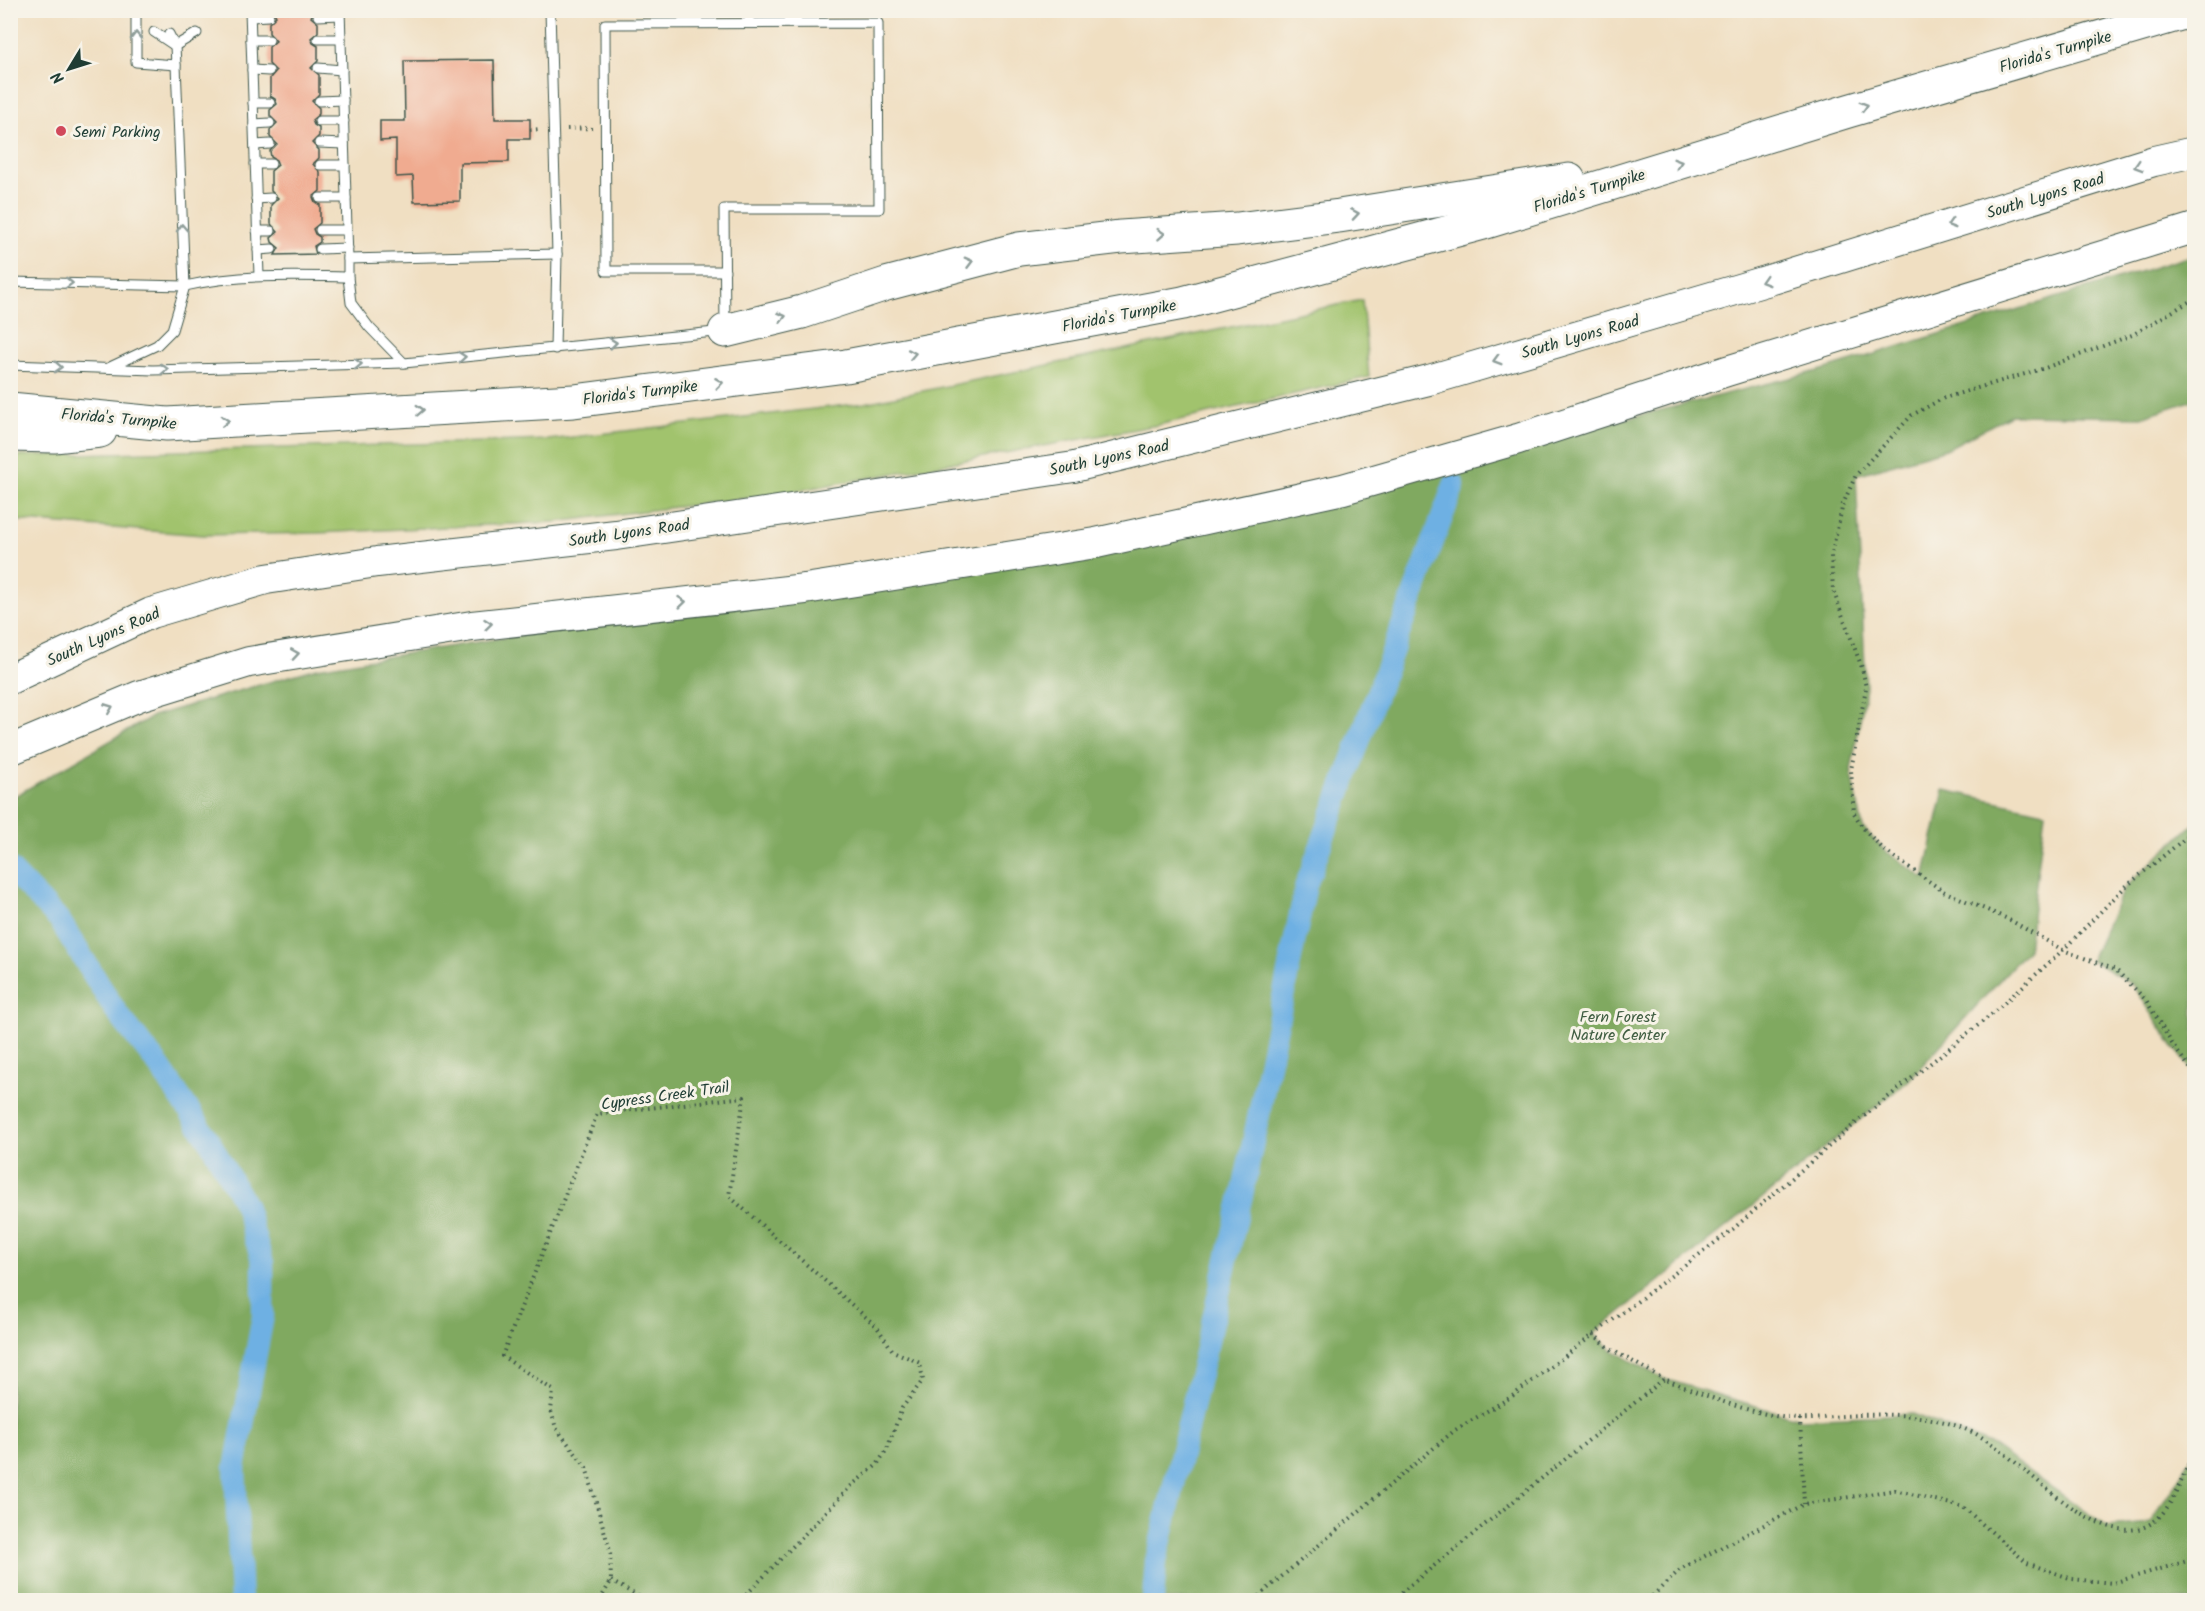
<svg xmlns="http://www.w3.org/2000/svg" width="2205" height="1611" font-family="Kalam,sans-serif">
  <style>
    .green { fill: #a1c36d; stroke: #608050; stroke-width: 1.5 }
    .forest { fill: #80a960; stroke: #50734a; stroke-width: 1.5 }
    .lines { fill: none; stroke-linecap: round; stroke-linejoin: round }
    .canal { stroke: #6eb0e3; stroke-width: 22 }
    .building { fill: #f0ab90 }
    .service-casing { stroke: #3e5549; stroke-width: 11 }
    .primary-casing { stroke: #3e5549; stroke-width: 32 }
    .motorway-casing { stroke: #3e5549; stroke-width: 35 }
    .path { stroke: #3e5549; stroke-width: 4; stroke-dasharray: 1.5 4.5; stroke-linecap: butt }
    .service { stroke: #fff; stroke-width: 9 }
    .primary { stroke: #fff; stroke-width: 30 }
    .motorway { stroke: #fff; stroke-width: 33 }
    .oneway { stroke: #8f9e9a }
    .poi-dot { fill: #d1495b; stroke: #f7f3e8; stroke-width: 2 }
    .labels { text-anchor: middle; stroke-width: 6; stroke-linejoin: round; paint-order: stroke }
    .street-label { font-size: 16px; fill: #1f3d34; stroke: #f7f3e8 }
    .poi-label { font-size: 16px; fill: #1f3d34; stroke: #f7f3e8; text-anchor: start }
    .park-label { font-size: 16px; fill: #405e42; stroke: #f7f3e8 }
  </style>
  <rect width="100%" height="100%" fill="#f7f3e8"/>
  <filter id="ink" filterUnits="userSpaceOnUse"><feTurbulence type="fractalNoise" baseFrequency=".0167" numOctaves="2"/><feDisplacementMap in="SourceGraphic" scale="12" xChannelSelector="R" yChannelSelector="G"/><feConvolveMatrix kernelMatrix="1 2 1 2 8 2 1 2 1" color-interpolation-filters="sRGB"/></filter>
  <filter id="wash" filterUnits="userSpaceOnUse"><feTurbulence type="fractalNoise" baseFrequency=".008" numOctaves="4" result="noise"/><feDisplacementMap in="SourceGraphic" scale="24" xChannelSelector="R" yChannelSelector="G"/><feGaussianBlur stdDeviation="1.35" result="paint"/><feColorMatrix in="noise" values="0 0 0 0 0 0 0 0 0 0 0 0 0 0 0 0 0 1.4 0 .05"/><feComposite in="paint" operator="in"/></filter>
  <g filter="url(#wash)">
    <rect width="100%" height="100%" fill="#f0dfc2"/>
    <path class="green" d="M1362 300 1369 377 1158 425 901 472 773 495 555 522 317 533 203 535 11 520V456L548 440 865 403Z"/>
    <g class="forest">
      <path d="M2194 255V400L2141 417 2011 415 1946 449 1856 475 1866 688 1851 770 1863 828 1884 850 1924 878 1944 790 2045 812 2028 949 1908 1081 1593 1334 1612 1350 1664 1379 1800 1419 1912 1414 1990 1444 2108 1527 2150 1523 2194 1454V1600H11L10 799 153 716 317 668 805 589 1343 489 1826 369Z"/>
      <path d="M2194 824V1073L2174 1047 2133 985 2091 960 2124 888Z"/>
    </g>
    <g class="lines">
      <g class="canal">
        <path d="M10 869 60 921 117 1013 159 1066 209 1140 245 1205 263 1263V1316L235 1468 241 1600"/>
        <path d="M1153 1600 1156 1561 1243 1191 1306 885 1454 485"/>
      </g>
    </g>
    <g id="blocks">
      <g class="building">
        <path d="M273 10H314L311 17 318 23V32L311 38 313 43 318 46V61L311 68 319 75V94L312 101 319 108V114L312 120 314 125 319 128V136L312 143 319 150V158L313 164 320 172V191L313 197 315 202 320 205V223L313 229 315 234 320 237V242L314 246 316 254 275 255 279 248 272 242 271 238 278 232 271 224V205L278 198 271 191V171L278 165 276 160 271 157 270 151 277 144 270 137V130L277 123 270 116V110L277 104 275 99 270 96V78L276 71 269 64V47L276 41 269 33V23L276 16Z"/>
        <path d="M494 60 495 119H530V139H509V162L460 163V201L414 202 413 176 396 177V140L380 141V121H405L404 61Z"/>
      </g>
    </g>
  </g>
  <g filter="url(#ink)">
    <use href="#blocks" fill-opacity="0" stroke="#3e5549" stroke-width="1.5"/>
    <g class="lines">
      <defs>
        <g id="service">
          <path d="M136 10V62L176 65"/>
          <path d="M183 10V11"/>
          <path d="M250 10 259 276"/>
          <path d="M340 10 348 259"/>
          <path d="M550 10 557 254 555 349"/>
          <path d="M749 10V23"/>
          <path d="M318 16 340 15"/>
          <path d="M251 17 269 16"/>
          <path d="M154 32 175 46"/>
          <path d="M318 39H341"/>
          <path d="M251 40H269"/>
          <path d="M175 46 197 33"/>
          <path d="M318 68 342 70"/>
          <path d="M252 70 269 71"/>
          <path d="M319 101 343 100"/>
          <path d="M253 103H270"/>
          <path d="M319 121H344"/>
          <path d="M254 124 270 123"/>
          <path d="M319 143 344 144"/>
          <path d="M255 145 270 144"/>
          <path d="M255 164H271"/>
          <path d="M320 165H345"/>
          <path d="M320 198H346"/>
          <path d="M256 199 271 198"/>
          <path d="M320 230H347"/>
          <path d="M257 231H271"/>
          <path d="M320 249 348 248"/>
          <path d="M258 250 272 249"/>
          <path d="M348 277 351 303 369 327 404 363"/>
          <path d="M10 282 185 286C239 274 293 276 348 277V259L557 254"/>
          <path d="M10 365 153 370 404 363 725 331 724 209H879L878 23 605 24 606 271H725"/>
          <path d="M110 367 157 345 172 330 185 286 176 65 175 46 169 34"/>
        </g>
        <g id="primary">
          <path d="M10 679 151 613 266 579 377 562 616 535 1074 467 1429 380 1766 281 2154 161 2194 152"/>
          <path d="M10 750 139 696 249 662 472 626 805 589 1096 543 1343 489 1518 439 1727 371 2194 228"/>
        </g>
        <g id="motorway">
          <path d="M725 331 802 312 886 284 1019 249 1121 237 1237 229 1339 216 1569 180"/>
          <path d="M10 409 167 424 574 401 846 366 1183 303 1483 223 1848 111 2194 10"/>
          <path d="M10 435 54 436 100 431"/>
        </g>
      </defs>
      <use href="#service" class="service-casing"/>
      <use href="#primary" class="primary-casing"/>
      <use href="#motorway" class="motorway-casing"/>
      <g class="path">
        <path d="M567 129 592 128"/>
        <path d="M530 130 541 129"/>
        <path d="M2194 299 2132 335 2045 368 1944 398 1912 415 1856 475 1843 504 1831 556 1833 590 1862 668 1866 688 1851 770 1854 813 1863 828 1884 850 1943 891 2008 919 2063 950 2116 970 2146 1000 2174 1047 2194 1073"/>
        <path d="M1593 1334 1612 1350 1664 1379"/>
        <path d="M1800 1419 1804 1504"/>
        <path d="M611 1581 645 1600"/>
        <path d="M600 1600 611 1581 610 1551 586 1467 556 1428 551 1411 553 1390 502 1356 597 1114 744 1097 729 1196 877 1327 893 1351 920 1363 923 1380 902 1408 887 1449 877 1465 852 1485 741 1600"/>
        <path d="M1254 1600 1455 1430 1511 1397 1733 1229 1857 1122 1992 1014 2063 950 2124 888 2194 831"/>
        <path d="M1392 1600 1664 1379C1707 1396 1751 1415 1798 1419 1812 1420 1828 1417 1843 1416 1889 1413 1934 1413 1976 1434 2020 1457 2084 1538 2137 1529 2170 1523 2181 1478 2194 1452"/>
        <path d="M1648 1600 1682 1568 1804 1504 1895 1490 1963 1507 2027 1563 2072 1579 2113 1583 2194 1559"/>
      </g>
      <use href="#service" class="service"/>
      <use href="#primary" class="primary"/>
      <use href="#motorway" class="motorway"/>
    </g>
    <defs><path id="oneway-chevron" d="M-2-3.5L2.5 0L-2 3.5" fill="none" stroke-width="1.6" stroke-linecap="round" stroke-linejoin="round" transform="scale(1.5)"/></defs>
    <g class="oneway">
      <use href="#oneway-chevron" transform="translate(136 36) rotate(-90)"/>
      <use href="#oneway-chevron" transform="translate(1864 106) rotate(-16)"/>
      <use href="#oneway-chevron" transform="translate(1678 163) rotate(-17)"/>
      <use href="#oneway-chevron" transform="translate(2138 166) rotate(163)"/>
      <use href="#oneway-chevron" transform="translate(1355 214) rotate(-9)"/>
      <use href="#oneway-chevron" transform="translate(1951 224) rotate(163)"/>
      <use href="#oneway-chevron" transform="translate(182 228) rotate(-93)"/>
      <use href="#oneway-chevron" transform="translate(1161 234) rotate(-4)"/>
      <use href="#oneway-chevron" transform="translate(969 262) rotate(-15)"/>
      <use href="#oneway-chevron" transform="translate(1765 281) rotate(163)"/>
      <use href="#oneway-chevron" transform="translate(69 283) rotate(2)"/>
      <use href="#oneway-chevron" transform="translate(782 317) rotate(-14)"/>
      <use href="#oneway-chevron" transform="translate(613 343) rotate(-6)"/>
      <use href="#oneway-chevron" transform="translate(912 354) rotate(-11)"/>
      <use href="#oneway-chevron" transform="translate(462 357) rotate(-5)"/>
      <use href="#oneway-chevron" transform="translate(1497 360) rotate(164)"/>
      <use href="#oneway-chevron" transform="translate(358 364) rotate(-2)"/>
      <use href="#oneway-chevron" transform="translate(58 367) rotate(2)"/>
      <use href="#oneway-chevron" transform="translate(164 369) rotate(-2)"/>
      <use href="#oneway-chevron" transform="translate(719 383) rotate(-7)"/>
      <use href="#oneway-chevron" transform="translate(420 410) rotate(-3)"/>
      <use href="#oneway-chevron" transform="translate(225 421) rotate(-3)"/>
      <use href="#oneway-chevron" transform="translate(682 602) rotate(-6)"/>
      <use href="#oneway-chevron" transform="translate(488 624) rotate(-6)"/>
      <use href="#oneway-chevron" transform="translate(295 654) rotate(-9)"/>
      <use href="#oneway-chevron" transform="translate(109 708) rotate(-22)"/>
    </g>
  </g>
  <circle class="poi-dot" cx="61" cy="131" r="6"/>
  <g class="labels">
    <g class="street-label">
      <text transform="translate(2055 51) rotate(-16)" y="6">Florida's Turnpike</text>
      <text transform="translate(1589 190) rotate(-17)" y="6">Florida's Turnpike</text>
      <text transform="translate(2045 195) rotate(-17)" y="6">South Lyons Road</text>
      <text transform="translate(1119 315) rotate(-11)" y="6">Florida's Turnpike</text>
      <text transform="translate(1580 336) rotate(-16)" y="6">South Lyons Road</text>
      <text transform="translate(640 392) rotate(-7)" y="6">Florida's Turnpike</text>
      <text transform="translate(119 418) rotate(5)" y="6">Florida's Turnpike</text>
      <text transform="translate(1109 457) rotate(-12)" y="6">South Lyons Road</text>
      <text transform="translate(629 532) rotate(-8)" y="6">South Lyons Road</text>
      <text transform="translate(103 636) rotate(-24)" y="6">South Lyons Road</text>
      <text transform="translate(665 1095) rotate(-8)" y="6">Cypress Creek Trail</text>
    </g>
    <g class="poi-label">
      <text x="73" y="137">Semi Parking</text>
    </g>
    <g class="park-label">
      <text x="1618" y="1022">Fern Forest<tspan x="1618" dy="18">Nature Center</tspan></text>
    </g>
  </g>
  <rect width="2205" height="1611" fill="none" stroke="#f7f3e8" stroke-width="36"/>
  <g transform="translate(69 69) rotate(232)" stroke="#f7f3e8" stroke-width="4.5" paint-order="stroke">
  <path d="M0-4.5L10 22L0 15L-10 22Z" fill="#1f3d34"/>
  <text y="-9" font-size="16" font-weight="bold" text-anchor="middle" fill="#1f3d34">N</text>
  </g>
</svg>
